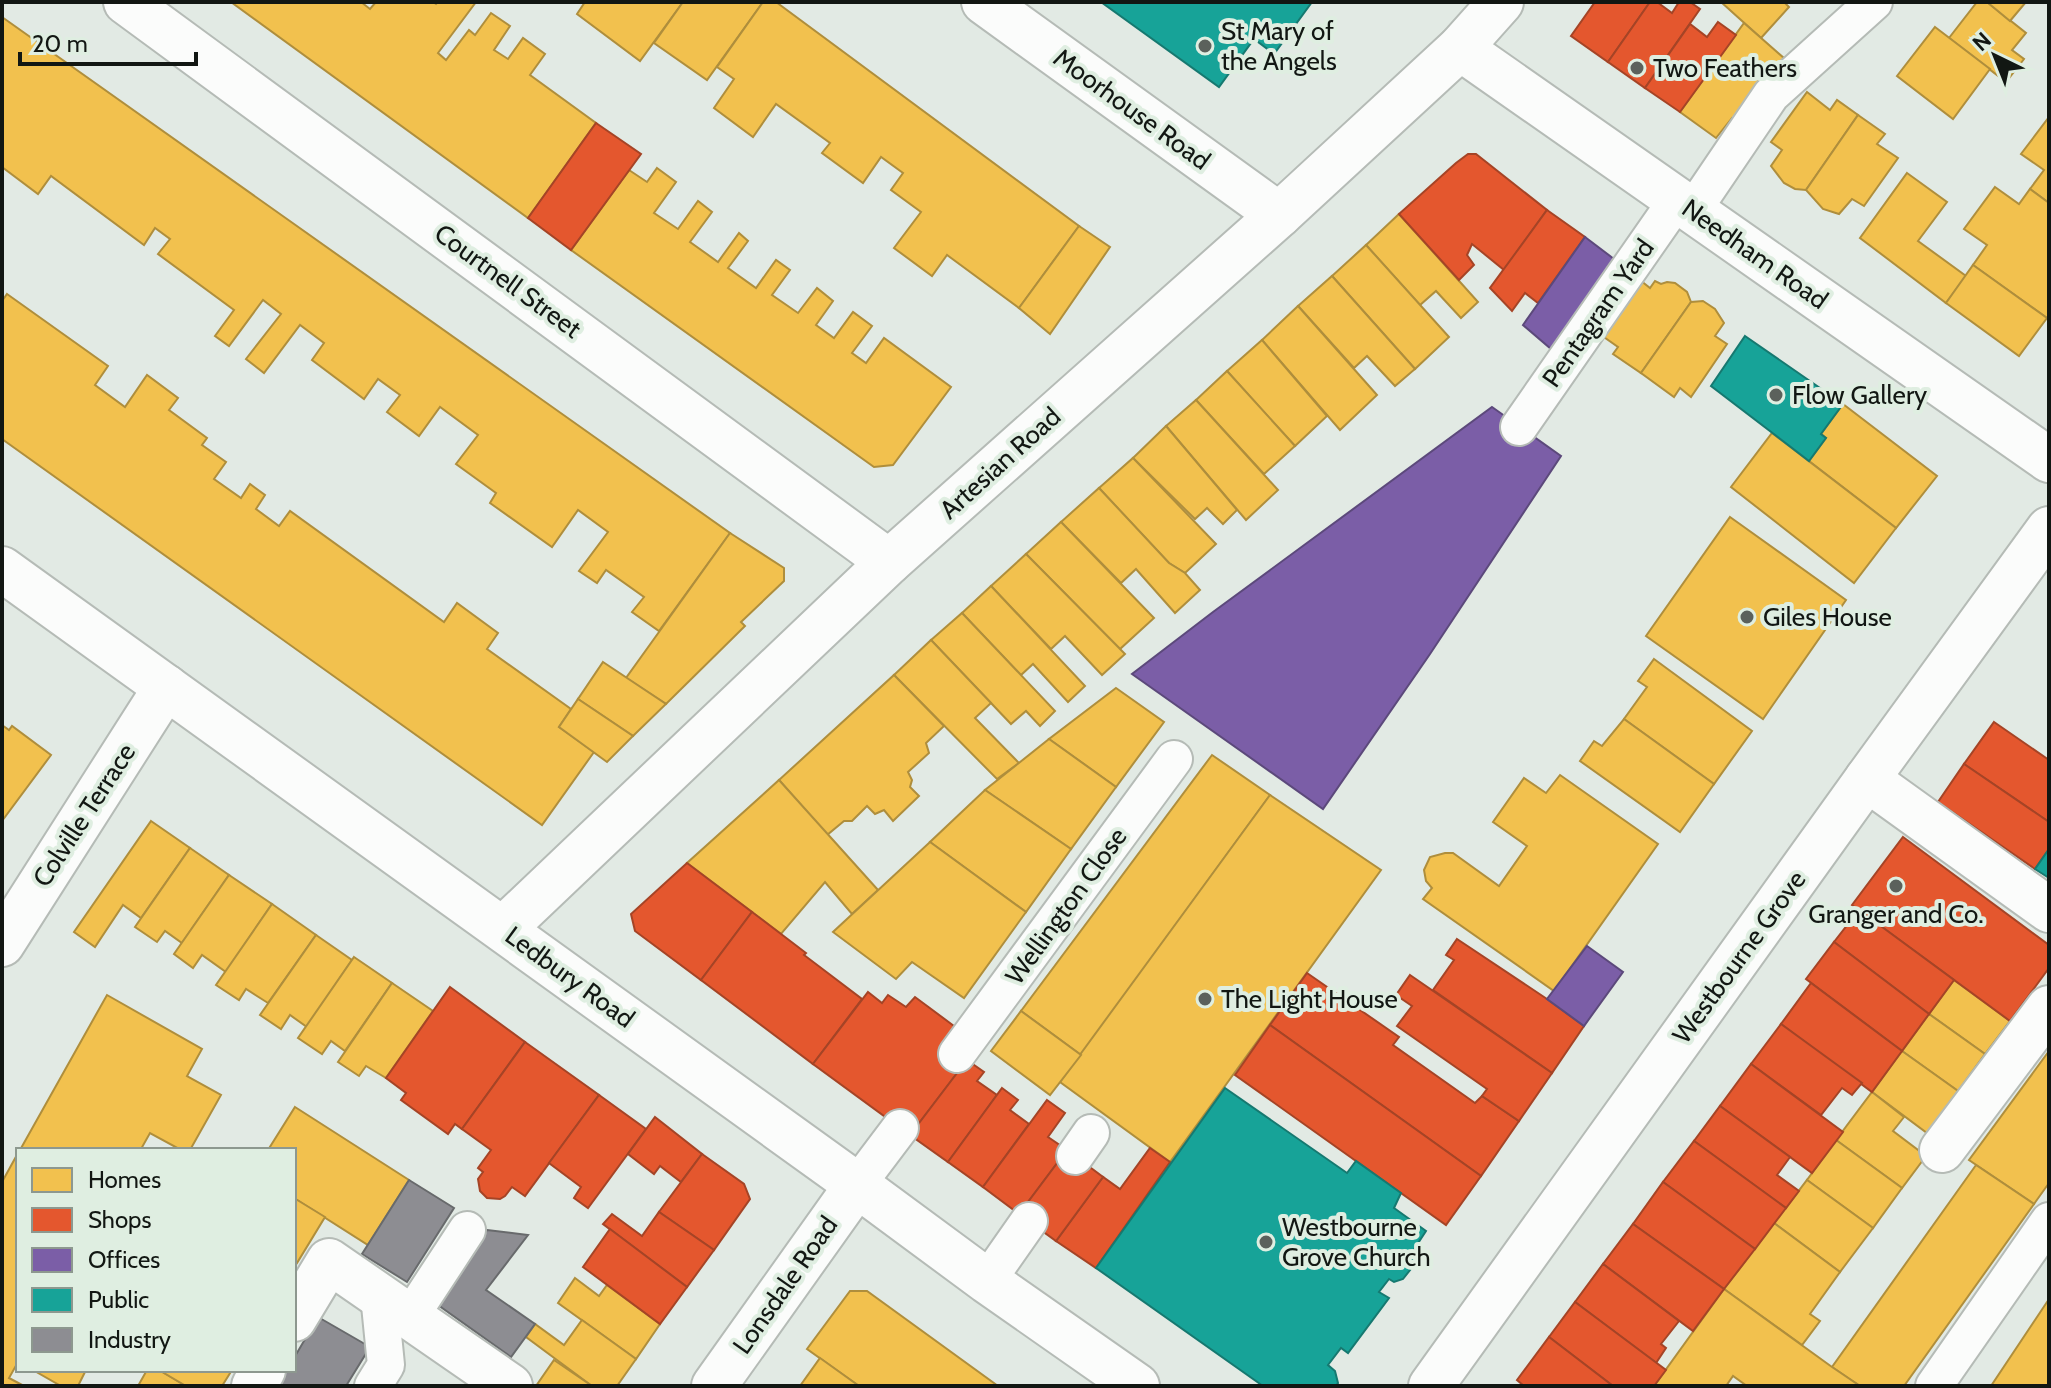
<svg xmlns="http://www.w3.org/2000/svg" width="2051" height="1388" font-family="Cabin,sans-serif">
  <style>
    .homes { fill: #f2c14e; stroke: #af8e3c; stroke-width: 2 }
    .shops { fill: #e4572e; stroke: #a54426; stroke-width: 2 }
    .offices { fill: #7b5ea7; stroke: #5c497b; stroke-width: 2 }
    .public { fill: #17a398; stroke: #167970; stroke-width: 2 }
    .industry { fill: #8d8d92; stroke: #686a6c; stroke-width: 2 }
    .lines { fill: none; stroke-linecap: round; stroke-linejoin: round }
    .service-casing { stroke: #b5bbb6; stroke-width: 40 }
    .minor-casing { stroke: #b5bbb6; stroke-width: 48 }
    .tertiary-casing { stroke: #b5bbb6; stroke-width: 48 }
    .service { stroke: #fbfcfb; stroke-width: 36 }
    .minor { stroke: #fbfcfb; stroke-width: 44 }
    .tertiary { stroke: #fbfcfb; stroke-width: 44 }
    .poi-dot { fill: #5b615c; stroke: #dfeee1; stroke-width: 3 }
    .labels { text-anchor: middle; stroke-width: 8; stroke-linejoin: round; paint-order: stroke }
    .poi-label { font-size: 26px; fill: #121713; stroke: #dfeee1; text-anchor: start }
    .street-label { font-size: 26px; fill: #121713; stroke: #dfeee1 }
  </style>
  <rect width="100%" height="100%" fill="#e2eae4"/>
  <g class="homes">
    <path d="M231 2H361L370 9 376 2H433L436 4 438 2H476L438 53 446 60 469 30 475 35 491 13 510 26 494 50 508 59 523 38 545 54 530 75 596 123 528 218Z"/>
    <path d="M585 2H683L640 61 577 14Z"/>
    <path d="M683 2H763L707 80 654 43Z"/>
    <path d="M763 2H776L1079 226 1019 308 947 255 932 276 894 248 921 212 891 190 903 173 881 157 863 183 822 153 830 143 776 104 753 137 714 108 734 79 717 67Z"/>
    <path d="M1721 2H1784L1789 7 1761 38Z"/>
    <path d="M1977 2H1987L2026 33 2012 50 2024 59 2006 82 1949 38Z"/>
    <path d="M1987 2H2026L2010 21Z"/>
    <path d="M2 17 730 533 659 631 632 612 644 597 606 570 597 583 579 571 608 532 578 510 552 547 490 503 496 493 456 464 478 435 440 407 419 436 387 412 400 395 378 379 364 399 312 360 324 343 300 325 264 373 246 359 281 314 263 300 229 346 215 336 234 310 158 254 170 239 155 228 144 245 51 176 38 194 2 167Z"/>
    <path d="M1744 23 1785 59 1739 122 1732 118 1716 138 1680 112Z"/>
    <path d="M1935 27 1990 69 1953 119 1897 76Z"/>
    <path d="M1807 92 1830 110 1837 100 1858 115 1806 190 1795 189 1784 183 1771 166 1782 150 1771 142Z"/>
    <path d="M1858 115 1885 134 1877 144 1898 158 1864 206 1852 199 1839 214 1823 209 1806 190Z"/>
    <path d="M2049 117V203L2030 189 2044 170 2021 154Z"/>
    <path d="M657 168 676 182 654 213 678 229 698 201 712 212 690 242 718 262 739 233 748 241 728 268 756 288 776 260 790 270 772 295 798 313 817 288 833 301 816 325 834 338 853 312 872 326 852 353 866 363 884 338 951 387 893 465 874 467 571 250 629 170 647 182Z"/>
    <path d="M1907 173 1947 202 1918 241 1966 276 1946 303 1860 238Z"/>
    <path d="M1995 187 2019 204 2030 189 2049 203V315L2047 318 1973 265 1987 245 1964 229Z"/>
    <path d="M1399 214 1478 302 1461 318 1436 291 1420 305 1366 245Z"/>
    <path d="M1079 226 1110 247 1050 334 1019 308Z"/>
    <path d="M1366 245 1449 337 1415 369 1332 276Z"/>
    <path d="M1973 265 2047 318 2019 356 1946 303Z"/>
    <path d="M1332 276 1415 369 1395 386 1367 356 1354 368 1298 306Z"/>
    <path d="M1640 280 1650 288 1655 281 1661 284 1667 282 1675 283 1687 292 1691 302 1641 373 1613 354 1618 347 1601 335Z"/>
    <path d="M7 294 108 366 95 385 125 407 147 375 178 398 169 410 207 438 202 445 226 462 214 479 241 498 250 484 265 495 256 509 279 526 290 511 444 622 457 603 498 633 487 649 571 709 559 727 594 752 542 825 2 439V301Z"/>
    <path d="M1703 301 1715 309 1724 323 1715 336 1727 344 1691 397 1680 388 1674 397 1641 373 1691 302Z"/>
    <path d="M1298 306 1377 395 1340 430 1262 340Z"/>
    <path d="M1262 340 1327 416 1295 446 1227 371Z"/>
    <path d="M1227 371 1295 446 1264 474 1196 400Z"/>
    <path d="M1196 400 1278 490 1246 520 1166 426Z"/>
    <path d="M1843 404 1937 476 1896 528 1809 461 1826 438 1821 434Z"/>
    <path d="M1166 426 1237 510 1223 524 1207 508 1195 519 1133 458Z"/>
    <path d="M1772 433 1896 528 1854 583 1731 487Z"/>
    <path d="M1133 458 1216 544 1185 573 1169 563 1099 488Z"/>
    <path d="M1099 488 1169 563 1185 573 1200 590 1175 613 1136 569 1121 583 1061 522Z"/>
    <path d="M1730 517 1846 600 1763 719 1646 636Z"/>
    <path d="M1061 522 1154 618 1120 649 1026 554Z"/>
    <path d="M730 533 784 568V581L741 622 745 626 666 704 626 678Z"/>
    <path d="M1026 554 1125 654 1102 675 1065 636 1051 649 991 586Z"/>
    <path d="M991 586 1085 686 1068 702 1033 664 1021 675 962 613Z"/>
    <path d="M962 613 1055 711 1040 726 1026 711 1011 724 931 640Z"/>
    <path d="M931 640 991 703 975 718 1019 763 997 779 894 675Z"/>
    <path d="M1654 659 1752 731 1714 784 1624 719 1647 687 1638 681Z"/>
    <path d="M603 662 666 704 633 736 578 699Z"/>
    <path d="M894 675 944 726 926 743 929 753 908 772 912 780 910 787 919 796 893 821 884 810 875 814 867 806 852 821H844L827 835 779 780Z"/>
    <path d="M1116 688 1164 722 1116 787 1049 739Z"/>
    <path d="M578 699 633 736 607 762 559 727Z"/>
    <path d="M1624 719 1714 784 1680 832 1580 761 1594 741 1602 746Z"/>
    <path d="M2 725 9 730 12 726 51 755 2 821Z"/>
    <path d="M1049 739 1116 787 1071 849 985 790Z"/>
    <path d="M1212 755 1270 795 1081 1055 1021 1011Z"/>
    <path d="M1560 775 1658 844 1554 991 1423 899 1432 888 1426 881 1424 870 1430 857 1445 853H1453L1499 886 1527 846 1493 822 1524 778 1546 793Z"/>
    <path d="M779 780 878 890 852 914 825 882 781 934 687 863Z"/>
    <path d="M985 790 1071 849 1026 912 930 842Z"/>
    <path d="M1270 795 1381 870 1170 1162 1060 1082Z"/>
    <path d="M151 821 190 848 141 918 123 905 95 947 74 932Z"/>
    <path d="M930 842 1026 912 964 998 912 962 896 979 833 932Z"/>
    <path d="M190 848 229 875 182 943 165 931 157 942 135 927Z"/>
    <path d="M229 875 272 904 226 972 202 955 193 968 174 954Z"/>
    <path d="M272 904 316 935 268 1003 246 989 239 1000 216 985Z"/>
    <path d="M316 935 352 960 307 1027 290 1015 281 1029 260 1015Z"/>
    <path d="M354 957 392 983 345 1051 331 1041 322 1054 298 1038Z"/>
    <path d="M1954 980 2010 1021 1985 1054 1929 1014Z"/>
    <path d="M392 983 433 1011 386 1078 366 1066 359 1076 338 1062Z"/>
    <path d="M107 995 202 1049 187 1076 221 1095 190 1150H181L150 1133 141 1149 143 1150H20Z"/>
    <path d="M1021 1011 1081 1055 1050 1095 991 1051Z"/>
    <path d="M1929 1014 1985 1054 1958 1091 1902 1051Z"/>
    <path d="M1902 1051 1958 1091 1927 1133 1872 1092Z"/>
    <path d="M2049 1051V1183L2034 1204 1969 1160Z"/>
    <path d="M1872 1092 1904 1117 1893 1131 1926 1156 1902 1188 1836 1140Z"/>
    <path d="M295 1107 409 1180 368 1245 294 1198V1150H268Z"/>
    <path d="M1836 1140 1902 1188 1873 1228 1807 1180Z"/>
    <path d="M18 1153V1362L9 1378 24 1386H2V1182Z"/>
    <path d="M1976 1165 2034 1204 1904 1386H1860L1832 1367Z"/>
    <path d="M1807 1180 1873 1228 1840 1272 1774 1223Z"/>
    <path d="M294 1198 325 1217 297 1263 294 1261Z"/>
    <path d="M1774 1223 1840 1272 1810 1314 1820 1321 1802 1345 1724 1289Z"/>
    <path d="M575 1278 599 1296 607 1285 660 1324 636 1359 558 1303Z"/>
    <path d="M1724 1289 1832 1367 1860 1386H1747L1733 1376 1726 1386H1654Z"/>
    <path d="M850 1291H867L998 1386H859L807 1349Z"/>
    <path d="M2049 1299V1386H1991Z"/>
    <path d="M582 1320 636 1359 617 1386H592L526 1337 535 1324 564 1345Z"/>
    <path d="M820 1358 859 1386H800Z"/>
    <path d="M554 1360 592 1386H536Z"/>
    <path d="M33 1370H86L78 1386H61Z"/>
    <path d="M147 1370H159L186 1386H138Z"/>
    <path d="M159 1370H232L222 1386H186Z"/>
  </g>
  <g class="shops">
    <path d="M1595 2H1650L1608 62 1571 36Z"/>
    <path d="M1650 2H1657L1672 13 1679 2H1690L1700 9 1645 88 1608 62Z"/>
    <path d="M1718 22 1736 35 1680 112 1645 88 1690 24 1707 37Z"/>
    <path d="M596 123 641 154 571 250 528 218Z"/>
    <path d="M1468 154H1476L1547 210 1504 270 1472 244 1467 255 1474 265 1459 280 1399 214 1456 163Z"/>
    <path d="M1547 210 1585 237 1538 303 1525 293 1512 311 1490 288Z"/>
    <path d="M1994 722 2049 760V822L1964 764Z"/>
    <path d="M1964 764 2049 822V849L2035 869 1938 802Z"/>
    <path d="M1903 837 2049 945V968L2010 1021 1852 905Z"/>
    <path d="M687 863 752 912 701 980 635 931 631 914Z"/>
    <path d="M1859 910 1954 980 1929 1014 1834 942Z"/>
    <path d="M752 912 806 953 804 955 862 999 813 1064 701 980Z"/>
    <path d="M1457 939 1547 999 1584 1026 1552 1073 1433 990 1454 960 1446 955Z"/>
    <path d="M1834 942 1929 1014 1902 1051 1806 979Z"/>
    <path d="M1307 973 1399 1037 1393 1045 1475 1103 1482 1096 1519 1121 1481 1176 1270 1025Z"/>
    <path d="M1410 975 1552 1073 1519 1121 1482 1096 1487 1089 1397 1026 1412 1006 1396 995Z"/>
    <path d="M1811 983 1902 1051 1872 1092 1781 1024Z"/>
    <path d="M450 987 525 1042 462 1129 455 1124 448 1134 401 1100 406 1093 386 1078Z"/>
    <path d="M868 992 882 1003 888 995 906 1007 915 997 958 1029 967 1060 910 1135 813 1064Z"/>
    <path d="M1781 1024 1862 1083 1852 1095 1842 1088 1821 1115 1751 1064Z"/>
    <path d="M1270 1025 1481 1176 1446 1225 1235 1075Z"/>
    <path d="M525 1042 599 1095 525 1196 512 1187 505 1196 500 1199 487 1198 480 1191 478 1179 483 1172 478 1168 491 1150 462 1129Z"/>
    <path d="M967 1060 984 1072 977 1081 997 1095 948 1162 910 1135Z"/>
    <path d="M1751 1064 1843 1132 1812 1173 1720 1106Z"/>
    <path d="M1002 1088 1018 1100 1010 1110 1029 1124 983 1187 948 1162Z"/>
    <path d="M599 1095 646 1129 588 1208 574 1198 581 1187 549 1163Z"/>
    <path d="M1047 1100 1065 1113 1048 1137 1067 1150 1019 1214 983 1187Z"/>
    <path d="M1720 1106 1790 1157 1777 1175 1799 1191 1786 1208 1694 1141Z"/>
    <path d="M655 1117 702 1154 681 1182 660 1166 654 1174 628 1154Z"/>
    <path d="M1694 1141 1786 1208 1755 1249 1663 1182Z"/>
    <path d="M1150 1148 1170 1162 1096 1268 1056 1241 1103 1177 1120 1189Z"/>
    <path d="M1067 1150 1103 1177 1056 1241 1019 1214Z"/>
    <path d="M702 1154 744 1184 750 1199 714 1250 659 1212Z"/>
    <path d="M1663 1182 1755 1249 1724 1289 1633 1224Z"/>
    <path d="M659 1212 714 1250 687 1287 603 1224 612 1214 642 1236Z"/>
    <path d="M1633 1224 1724 1289 1693 1331 1603 1264Z"/>
    <path d="M610 1229 687 1287 660 1324 583 1267Z"/>
    <path d="M1603 1264 1679 1321 1661 1344 1666 1348 1656 1363 1575 1302Z"/>
    <path d="M1575 1302 1666 1370 1654 1386H1613L1549 1337Z"/>
    <path d="M1549 1337 1613 1386H1524L1517 1380Z"/>
  </g>
  <g class="offices">
    <path d="M1585 237 1614 259 1617 268 1558 355 1523 325Z"/>
    <path d="M1492 407 1561 456 1430 654 1323 809 1132 674 1213 612Z"/>
    <path d="M1587 946 1623 972 1584 1026 1547 999Z"/>
  </g>
  <g class="public">
    <path d="M1101 2H1312L1274 54 1254 39 1219 87Z"/>
    <path d="M1745 336 1843 404 1821 434 1826 438 1809 461 1711 386Z"/>
    <path d="M2049 849V878L2035 869Z"/>
    <path d="M1225 1088 1347 1173 1356 1161 1401 1193 1394 1208 1426 1231 1411 1254 1414 1265 1403 1279 1394 1282 1389 1279 1379 1292 1389 1298 1348 1353 1341 1348 1328 1365 1335 1371 1338 1383 1336 1386H1263L1096 1268Z"/>
  </g>
  <g class="industry">
    <path d="M409 1180 454 1208 407 1282 362 1254Z"/>
    <path d="M487 1230 528 1235 486 1290 535 1324 511 1357 438 1305Z"/>
    <path d="M318 1317 370 1347 346 1386H277L287 1370H294V1358Z"/>
  </g>
  <g class="lines">
    <defs>
      <g id="service">
        <path d="M1693 210 1771 95 1874 2"/>
        <path d="M1519 427 1677 200"/>
        <path d="M957 1054 1174 759"/>
        <path d="M1075 1156 1091 1133"/>
        <path d="M857 1185 900 1128"/>
        <path d="M987 1281 1029 1221"/>
        <path d="M410 1317 467 1230"/>
        <path d="M373 1386 386 1365 379 1295"/>
        <path d="M1934 1386 2049 1221"/>
      </g>
      <g id="minor">
        <path d="M126 2 889 562"/>
        <path d="M984 2 1279 215"/>
        <path d="M1460 48 2049 460"/>
        <path d="M2 569 857 1185 987 1281 1137 1386"/>
        <path d="M1867 779 2049 910"/>
        <path d="M503 929 889 562 1279 215 1460 48 1501 2"/>
        <path d="M2 944 166 687"/>
        <path d="M1942 1150 2049 1008"/>
        <path d="M294 1319 329 1261 510 1386"/>
        <path d="M254 1386 263 1370"/>
        <path d="M714 1386 857 1185"/>
      </g>
      <path id="tertiary" d="M1431 1386 1867 779 2049 529"/>
    </defs>
    <use href="#service" class="service-casing"/>
    <use href="#minor" class="minor-casing"/>
    <use href="#tertiary" class="tertiary-casing"/>
    <use href="#service" class="service"/>
    <use href="#minor" class="minor"/>
    <use href="#tertiary" class="tertiary"/>
  </g>
  <g class="poi-dot">
    <circle cx="1205" cy="46" r="8"/>
    <circle cx="1637" cy="68" r="8"/>
    <circle cx="1776" cy="395" r="8"/>
    <circle cx="1747" cy="617" r="8"/>
    <circle cx="1896" cy="886" r="8"/>
    <circle cx="1205" cy="999" r="8"/>
    <circle cx="1266" cy="1242" r="8"/>
  </g>
  <g class="labels">
    <g class="poi-label">
      <text x="1221" y="40">St Mary of<tspan x="1221" dy="30">the Angels</tspan></text>
      <text x="1653" y="77">Two Feathers</text>
      <text x="1792" y="404">Flow Gallery</text>
      <text x="1763" y="626">Giles House</text>
      <text x="1896" y="923" text-anchor="middle">Granger and Co.</text>
      <text x="1221" y="1008">The Light House</text>
      <text x="1282" y="1236">Westbourne<tspan x="1282" dy="30">Grove Church</tspan></text>
    </g>
    <g class="street-label">
      <text transform="translate(1132 109) rotate(36)" y="9">Moorhouse Road</text>
      <text transform="translate(1755 254) rotate(35)" y="9">Needham Road</text>
      <text transform="translate(508 281) rotate(36)" y="9">Courtnell Street</text>
      <text transform="translate(1598 313) rotate(-55)" y="9">Pentagram Yard</text>
      <text transform="translate(1000 463) rotate(-42)" y="9">Artesian Road</text>
      <text transform="translate(84 815) rotate(-57)" y="9">Colville Terrace</text>
      <text transform="translate(1066 906) rotate(-54)" y="9">Wellington Close</text>
      <text transform="translate(1739 957) rotate(-54)" y="9">Westbourne Grove</text>
      <text transform="translate(570 977) rotate(36)" y="9">Ledbury Road</text>
      <text transform="translate(785 1285) rotate(-55)" y="9">Lonsdale Road</text>
    </g>
  </g>
  <rect width="2051" height="1388" fill="none" stroke="#121713" stroke-width="8"/>
  <rect x="16" y="1148" width="280" height="224" fill="#dfeee1" stroke="#8d988f" stroke-width="2"/>
  <rect x="32" y="1168" width="40" height="24" fill="#f2c14e" stroke="#8d988f" stroke-width="2"/>
  <text x="88" y="1188" font-size="24" fill="#121713">Homes</text>
  <rect x="32" y="1208" width="40" height="24" fill="#e4572e" stroke="#8d988f" stroke-width="2"/>
  <text x="88" y="1228" font-size="24" fill="#121713">Shops</text>
  <rect x="32" y="1248" width="40" height="24" fill="#7b5ea7" stroke="#8d988f" stroke-width="2"/>
  <text x="88" y="1268" font-size="24" fill="#121713">Offices</text>
  <rect x="32" y="1288" width="40" height="24" fill="#17a398" stroke="#8d988f" stroke-width="2"/>
  <text x="88" y="1308" font-size="24" fill="#121713">Public</text>
  <rect x="32" y="1328" width="40" height="24" fill="#8d8d92" stroke="#8d988f" stroke-width="2"/>
  <text x="88" y="1348" font-size="24" fill="#121713">Industry</text>
  <g transform="translate(1995 56) rotate(317)" stroke="#dfeee1" stroke-width="6" paint-order="stroke">
  <path d="M0-6L14 30L0 20L-14 30Z" fill="#121713"/>
  <text y="-12" font-size="22" font-weight="bold" text-anchor="middle" fill="#121713">N</text>
  </g>
  <path d="M20 52v12h176v-12" fill="none" stroke="#121713" stroke-width="4"/>
  <text x="32" y="52" font-size="24" fill="#121713" stroke="#dfeee1" stroke-width="6" paint-order="stroke">20 m</text>
</svg>
